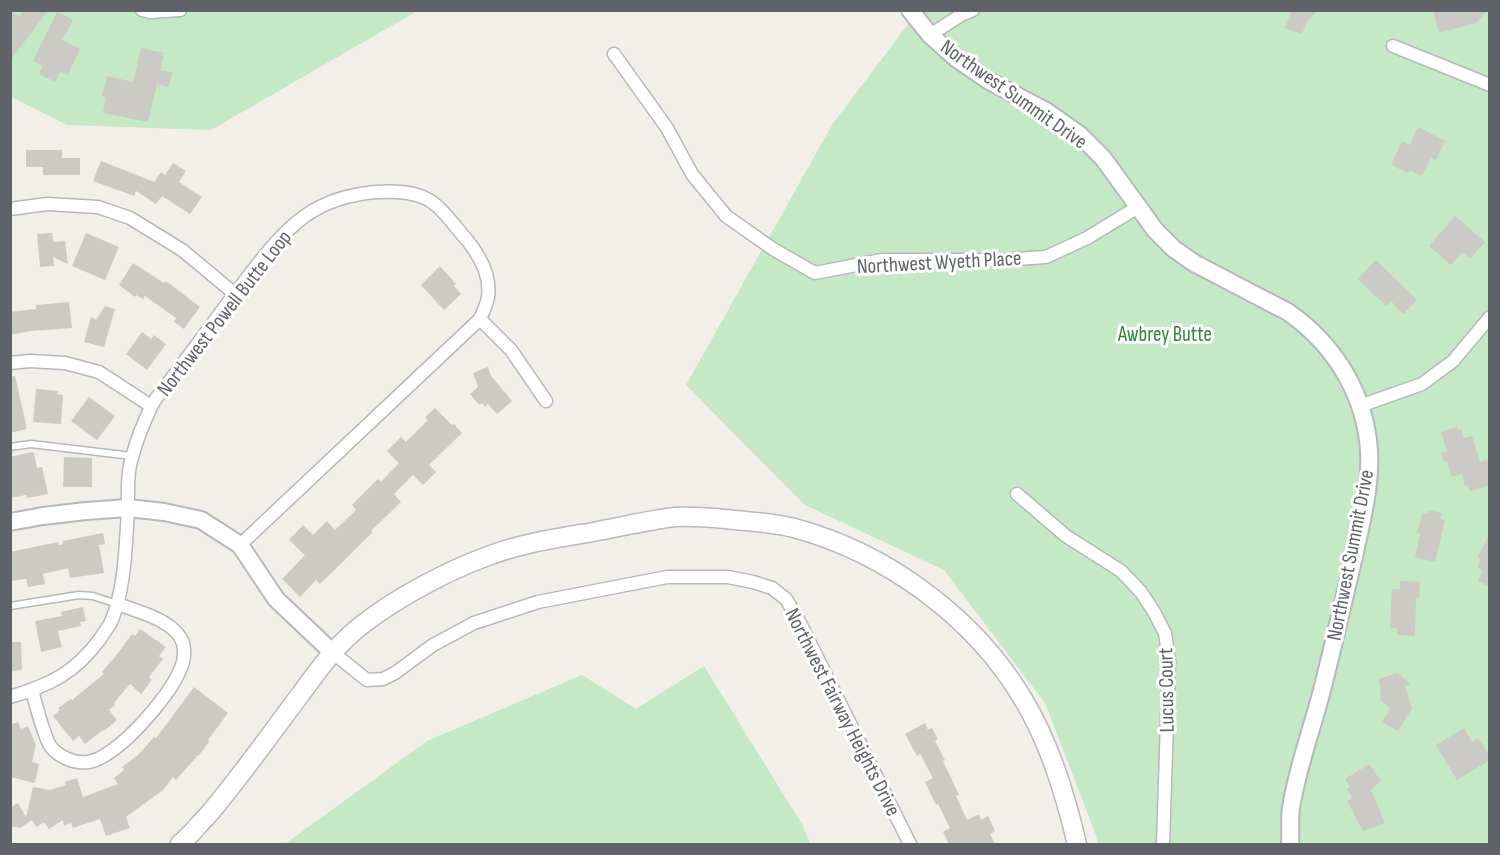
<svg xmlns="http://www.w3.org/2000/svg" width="1500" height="855" font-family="'Sofia Sans Condensed',sans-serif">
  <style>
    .green { fill: #c5e8c5 }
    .building { fill: #cccac5 }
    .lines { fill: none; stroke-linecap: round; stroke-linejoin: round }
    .service-casing { stroke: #b5b8bc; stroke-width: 9 }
    .minor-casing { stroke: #b5b8bc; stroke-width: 15 }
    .tertiary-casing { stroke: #b5b8bc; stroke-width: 20 }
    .secondary-casing { stroke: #b6babf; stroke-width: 21 }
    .service { stroke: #fff; stroke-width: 6 }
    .minor { stroke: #fff; stroke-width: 12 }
    .tertiary { stroke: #fff; stroke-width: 16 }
    .secondary { stroke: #fff; stroke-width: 18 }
    .labels { text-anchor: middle; stroke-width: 6; stroke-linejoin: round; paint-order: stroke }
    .street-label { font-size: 21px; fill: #5f6368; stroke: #fff }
    .park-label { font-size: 21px; fill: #348238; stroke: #fff }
  </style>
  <rect width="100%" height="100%" fill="#f1efe8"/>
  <g class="green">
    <path d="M10 11H417L211 130 67 125 11 97Z"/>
    <path d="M918 11H1489V844H1098L1096 835 1045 703 944 570 805 505 686 385 832 125Z"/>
    <path d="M704 666 803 826 810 844H285L427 741 582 675 636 709Z"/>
  </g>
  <g class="building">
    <path d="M10 10 19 17 24 10H48L10 61Z"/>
    <path d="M1292 10H1318L1307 21 1302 34 1285 28Z"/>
    <path d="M1433 10H1488L1476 23 1439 33Z"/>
    <path d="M57 12 73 20 62 40 80 49 68 75 60 72 55 82 39 74 43 66 33 61Z"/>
    <path d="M141 48 164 53 160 70 172 72 169 87 157 84 148 122 103 113 106 97 102 96 107 76 133 82Z"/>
    <path d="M1418 127 1445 141 1436 160 1431 158 1422 176 1409 170 1408 173 1391 165 1402 141 1410 145Z"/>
    <path d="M26 150H62V158H80V175H43V167H26Z"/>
    <path d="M101 161 154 182 161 172 165 175 173 163 186 171 179 182 202 197 190 214 162 196 156 204 136 191 134 196 93 181Z"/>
    <path d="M1455 216 1485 242 1470 259 1462 252 1451 265 1429 246Z"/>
    <path d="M52 233 53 242 65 241 68 264 53 257 54 266 40 267 37 234Z"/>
    <path d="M86 233 119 247 105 280 72 266Z"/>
    <path d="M1376 260 1417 300 1403 314 1391 301 1386 306 1358 279Z"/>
    <path d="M133 263 164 283 166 281 200 307 184 329 174 322 176 318 145 296 143 299 136 295 135 297 119 285Z"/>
    <path d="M440 266 456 284 454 286 461 294 444 310 421 285Z"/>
    <path d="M69 302 72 328 31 331 10 335V312L36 309V305Z"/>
    <path d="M105 306 115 309 104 347 84 342 91 317 96 320Z"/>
    <path d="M142 332 151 339 154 335 166 344 147 370 126 354Z"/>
    <path d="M488 367 491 376 512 401 497 414 488 404 485 407 482 403 479 405 470 394 478 387 473 373Z"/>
    <path d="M15 376 27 429 10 433V377Z"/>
    <path d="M36 389 58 391 57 394 63 395 61 424 33 422Z"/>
    <path d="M89 397 115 416 97 440 71 421Z"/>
    <path d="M435 408 452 425 454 424 462 433 429 465 436 472 423 485 413 475 394 494 401 502 371 531 373 532 320 584 316 580 300 597 282 579 305 555 289 540 303 525 313 535 327 521 335 530 356 510 352 505 378 479 381 482 399 463 387 451 401 437 406 442 428 420 425 417Z"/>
    <path d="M1457 427V430L1461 429 1464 438 1472 436 1480 462 1487 460 1490 469V486L1470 491 1468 485 1465 486 1462 474 1452 477 1447 461 1444 462 1441 453 1447 451 1441 432Z"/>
    <path d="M32 452 34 453 37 468 42 467 48 494 27 498 26 495 10 498V457Z"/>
    <path d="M64 457 92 458V487H63Z"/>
    <path d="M1429 510 1442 513 1440 519 1445 520 1435 562 1415 557 1420 534 1417 533 1422 513 1428 514Z"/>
    <path d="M103 533 105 544 99 545 104 573 70 578 68 568 43 574 45 584 28 587 26 579 10 581V552L58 542 59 545H62L63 541Z"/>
    <path d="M1490 533V587L1478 581 1483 570 1477 567 1481 559 1477 558Z"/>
    <path d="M1400 581 1420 582 1419 598H1416L1415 636 1397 635V628H1390L1392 589 1400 590Z"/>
    <path d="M83 607 86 621 80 622 81 626 58 631 62 647 41 652 35 621 62 616 61 612Z"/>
    <path d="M140 629 166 647 159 656 163 659 149 677 152 680 141 694 130 684 114 703 115 705 109 710 117 720 104 731 103 730 85 744 79 736 73 741 53 716 60 710 58 708 71 699 72 700 104 674 102 672 111 661H112L132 634 135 636Z"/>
    <path d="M10 642H21L22 670 10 671Z"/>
    <path d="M1398 673 1410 684 1405 686 1412 708 1398 731 1382 722 1390 709 1380 699 1381 690 1378 679Z"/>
    <path d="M194 687 228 713 208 740 209 742 199 755H198L176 780 173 777 163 790 126 817 130 828 106 836 100 819 73 828 71 823 64 826 63 820 49 829 44 822 37 827 32 820 21 828 10 826V808L18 803 26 817 33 787 50 790 66 785 65 782 77 778 83 797 118 784 114 778 124 770 122 767 139 754 154 737 156 738Z"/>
    <path d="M18 722 21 729 28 726 36 745 32 762 39 764 35 783 10 777V725Z"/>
    <path d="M925 723 928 730 932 728 938 739 935 741 945 760 943 761 959 795 956 796 967 820 979 814 981 820 988 816 995 831 990 834 995 844H949L943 832 950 828 938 804 936 805 925 782 933 778 920 754 917 756 905 734Z"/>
    <path d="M1464 728 1472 742 1478 738 1490 756V760L1457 780 1436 745Z"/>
    <path d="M1369 764 1381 781 1371 790 1385 823 1363 831 1347 801 1352 798 1347 789 1350 787 1345 779Z"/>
  </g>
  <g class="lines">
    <defs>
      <g id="service">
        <path d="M10 447 31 444 132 456"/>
        <path d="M10 606 79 595 93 596 117 604"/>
      </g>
      <g id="minor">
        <path d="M142 10 150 12 180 10"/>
        <path d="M930 35 961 15 973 10"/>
        <path d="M1393 46 1490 85"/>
        <path d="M614 54 667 128 692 174 726 216 773 249 815 273 882 260H1000L1046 257 1087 238 1138 207"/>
        <path d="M10 209 47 204 98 207 130 218 182 250 235 294"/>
        <path d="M480 319 511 350 546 401"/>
        <path d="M10 363 30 361 65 363 99 372 151 406"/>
        <path d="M1360 406 1422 384 1453 361 1490 317"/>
        <path d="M1017 494 1066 536 1121 571 1141 592 1154 612 1165 633 1169 661 1163 844"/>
        <path d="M332 652 367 680 383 679 395 673 433 645 474 623 538 602 667 577H728L753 582 772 588 786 599 800 623 910 844"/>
        <path d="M32 690C35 702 45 739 51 747 59 757 75 764 88 762 117 758 170 696 180 670 184 662 185 652 183 643 175 620 138 612 118 604"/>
        <path d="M10 697C50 685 75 673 100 639 103 634 107 629 110 624 125 593 126 542 128 508 128 490 127 471 133 454 137 439 144 422 151 407 155 398 163 390 169 382 184 362 198 343 213 323 226 305 240 287 254 269 289 224 316 197 376 192 393 191 410 191 425 198 441 205 455 227 467 240 480 256 491 276 488 297 487 304 483 312 480 319L240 545"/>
      </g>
      <g id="tertiary">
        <path d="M910 10 930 35 957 59 989 81 1046 111 1080 135 1103 158 1155 230 1174 249 1194 263 1288 312C1331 342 1361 387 1368 440 1373 477 1363 515 1355 552 1344 599 1333 647 1321 694 1311 732 1297 769 1291 808 1289 820 1291 833 1290 844"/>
        <path d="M10 522 43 516 86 511 128 508 164 512 201 520 240 545 276 599 332 652"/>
      </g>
      <path id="secondary" d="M180 844C191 835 199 824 209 814 241 776 270 735 300 695 319 669 336 645 363 624 398 597 447 571 488 556 522 543 558 538 593 532 620 527 649 520 675 517 695 516 716 518 735 520 755 522 775 523 794 528 887 553 974 617 1023 699 1050 744 1065 794 1077 844"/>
    </defs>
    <use href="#service" class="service-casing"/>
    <use href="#minor" class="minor-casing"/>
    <use href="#tertiary" class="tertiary-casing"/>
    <use href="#secondary" class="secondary-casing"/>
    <use href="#service" class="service"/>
    <use href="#minor" class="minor"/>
    <use href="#tertiary" class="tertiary"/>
    <use href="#secondary" class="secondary"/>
  </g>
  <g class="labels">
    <g class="street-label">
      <text transform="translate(1014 94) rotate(35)" y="7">Northwest Summit Drive</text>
      <text transform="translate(939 262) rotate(-3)" y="7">Northwest Wyeth Place</text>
      <text transform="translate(224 313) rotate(-52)" y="7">Northwest Powell Butte Loop</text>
      <text transform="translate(1350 555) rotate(-79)" y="7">Northwest Summit Drive</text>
      <text transform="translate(1166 690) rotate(-91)" y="7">Lucus Court</text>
      <text transform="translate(843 712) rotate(63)" y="7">Northwest Fairway Heights Drive</text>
    </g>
    <g class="park-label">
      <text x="1165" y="341">Awbrey Butte</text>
    </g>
  </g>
  <rect width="1500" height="855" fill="none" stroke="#5f6368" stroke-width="24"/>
</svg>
